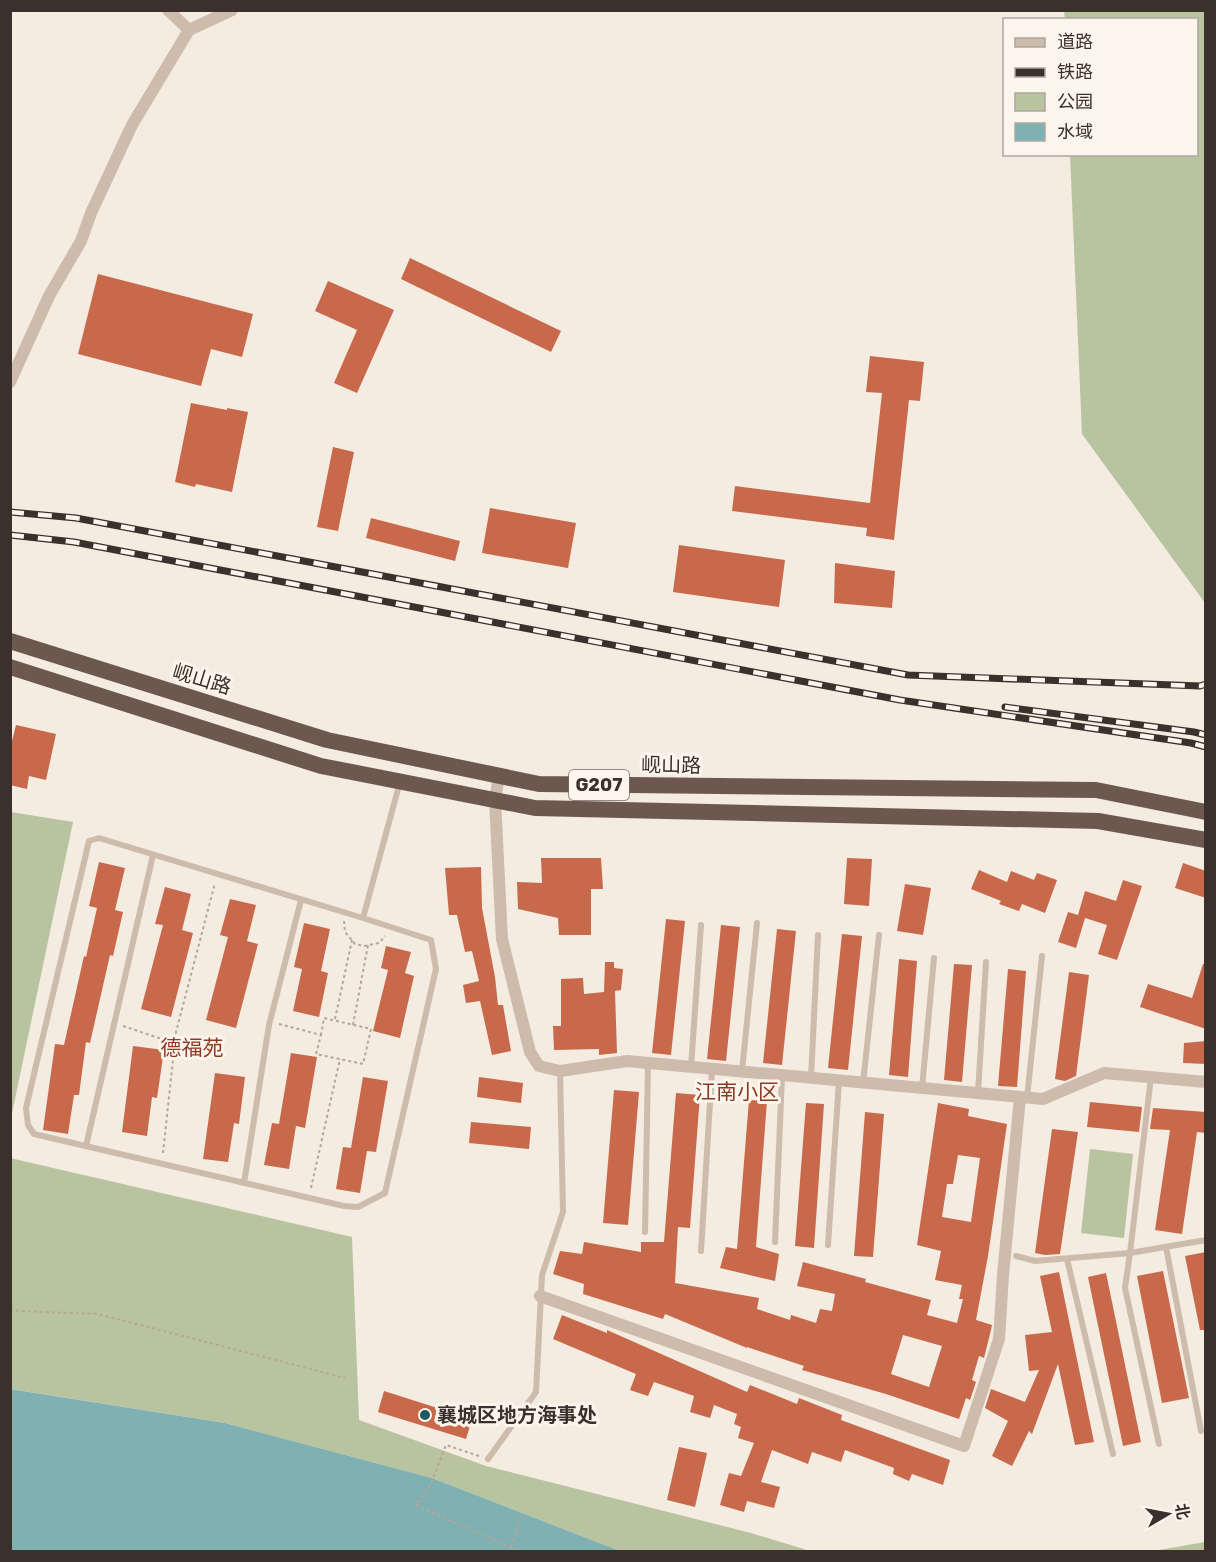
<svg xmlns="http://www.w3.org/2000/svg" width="1216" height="1562" font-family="Rubik,'Noto Sans SC',sans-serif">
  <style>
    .green { fill: #b8c4a0 }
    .water { fill: #7fb0b2 }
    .building { fill: #c8694b; fill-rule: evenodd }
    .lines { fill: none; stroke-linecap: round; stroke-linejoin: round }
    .path { stroke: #b9a596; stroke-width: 2; stroke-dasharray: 3 3; stroke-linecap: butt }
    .service { stroke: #cdbbac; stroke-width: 6 }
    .minor { stroke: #cdbbac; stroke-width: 12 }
    .trunk { stroke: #6c584f; stroke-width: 16 }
    .rail-casing { stroke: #3b302b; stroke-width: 7 }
    .rail { stroke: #fbf5ee; stroke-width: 4.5; stroke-dasharray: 14; stroke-linecap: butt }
    .poi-dot { fill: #1f5a5e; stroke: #fbf5ee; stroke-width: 2 }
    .labels { text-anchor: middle; stroke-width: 6; stroke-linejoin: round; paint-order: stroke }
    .shield { fill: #fbf5ee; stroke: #756b66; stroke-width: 1.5 }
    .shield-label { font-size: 18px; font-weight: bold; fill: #3b302b }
    .street-label { font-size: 20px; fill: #3b302b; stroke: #fbf5ee }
    .poi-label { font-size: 20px; font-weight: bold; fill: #3b302b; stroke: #fbf5ee; text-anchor: start }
    .neighbourhood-label { font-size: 21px; fill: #8c3b22; stroke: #fbf5ee }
  </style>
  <rect width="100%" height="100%" fill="#f4ebe1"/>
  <g class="green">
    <path d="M1064 11H1205V603L1082 434 1070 155 1196 154V20L1065 19Z"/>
    <path d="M11 812 73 822 11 1118 10 812Z"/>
    <path d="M1090 1149 1133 1154 1124 1238 1081 1233Z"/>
    <path d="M10 1158 352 1237 359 1420 486 1466 751 1533 810 1551H620L432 1478 225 1423 11 1389Z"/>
    <path d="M1205 1542V1551H1153Z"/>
  </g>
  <path class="water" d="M10 1389 225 1423 432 1478 620 1551H11Z"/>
  <g class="building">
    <path d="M410 258 561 331 551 352 401 279Z"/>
    <path d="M98 274 253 314 242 357 211 349 201 386 78 354Z"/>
    <path d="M328 281 394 310 357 393 334 383 357 330 315 311Z"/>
    <path d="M870 356 924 362 920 401 909 400 894 540 866 536 867 528 732 511 735 486 870 503 882 393 866 392Z"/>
    <path d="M191 403 227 410V408L248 412 232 492 196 484 195 487 175 482Z"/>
    <path d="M333 447 354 452 338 531 317 527Z"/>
    <path d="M490 508 576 523 568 568 482 553Z"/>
    <path d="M371 518 460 541 455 561 366 538Z"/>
    <path d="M679 545 785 560 779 607 673 592Z"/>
    <path d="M835 563 895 571 892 608 834 603Z"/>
    <path d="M16 725 56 734 46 780 29 776 27 789 10 785V749Z"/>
    <path d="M541 858H601L603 889H591V935H559L558 918 518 909 517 882 542 883Z"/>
    <path d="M847 858 872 859 869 906 844 904Z"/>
    <path d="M99 862 125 868 115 910 123 912 113 956 110 955 90 1043 86 1042 79 1095H74L68 1134 43 1130 55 1044 64 1045 84 956 86 957 97 908 89 906Z"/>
    <path d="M1183 863 1206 871V898L1175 888Z"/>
    <path d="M481 867 482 908 495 977 498 1005H503L511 1051 492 1055 480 1001 466 1003 463 985 479 981 472 951 465 952 457 915H449L445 868Z"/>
    <path d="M979 870 1007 882 1011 871 1034 880 1037 873 1057 880 1045 913 1022 904 1019 911 999 904 1001 901 971 889Z"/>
    <path d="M1123 880 1142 886 1117 960 1098 954 1107 925 1085 918 1076 948 1058 942 1068 912 1078 915 1085 891 1116 901Z"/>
    <path d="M905 884 931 888 923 935 897 931Z"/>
    <path d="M165 887 191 894 182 930 193 933 171 1017 141 1009 163 925 155 924Z"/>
    <path d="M230 899 256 905 247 941 258 944 236 1028 206 1020 228 937 220 935Z"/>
    <path d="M666 919 685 921 671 1055 652 1053Z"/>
    <path d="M304 923 330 929 321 971 328 973 319 1017 293 1011 302 969 294 967Z"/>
    <path d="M721 925 740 927 726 1061 707 1059Z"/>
    <path d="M777 929 796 931 782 1065 763 1063Z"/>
    <path d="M842 934 862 936 848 1070 828 1068Z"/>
    <path d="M386 946 411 952 405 973 414 976 400 1038 373 1031 388 970 381 968Z"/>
    <path d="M899 959 917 961 908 1077 889 1075Z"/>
    <path d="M605 962H614V968L623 969 621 990 615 991 617 1053 599 1055V1049L554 1050 553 1026H561V979L583 978 584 994 604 992Z"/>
    <path d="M954 964 972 965 962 1082 944 1080Z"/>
    <path d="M1203 964H1206V1029L1140 1007 1148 984 1192 998Z"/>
    <path d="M1008 969 1026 971 1017 1087 998 1086Z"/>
    <path d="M1069 972 1089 975 1076 1076 1065 1081 1055 1079Z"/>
    <path d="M1206 1041V1064L1183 1063 1184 1043Z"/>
    <path d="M133 1046 164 1050 157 1098 152 1097 147 1136 122 1132Z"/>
    <path d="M291 1053 317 1057 305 1128 296 1126 289 1169 264 1165 272 1123 279 1124Z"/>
    <path d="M215 1073 245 1077 239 1124 234 1123 228 1162 203 1159Z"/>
    <path d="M363 1077 388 1081 376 1152 367 1151 360 1193 336 1189 343 1147 351 1148Z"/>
    <path d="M479 1077 523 1083 521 1103 477 1097Z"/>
    <path d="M614 1090 639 1092 628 1225 603 1223Z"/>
    <path d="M676 1093 700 1095 690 1228 678 1227 675 1283 759 1298 757 1309 790 1320 791 1315 816 1323 820 1309 832 1311 835 1294 797 1286 803 1262 866 1279 865 1282 931 1300 927 1315 957 1323 963 1299H959L962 1285 935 1280 941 1251 917 1245 938 1103 969 1109 968 1116 1007 1124 988 1256 976 1320 992 1325 991 1330 984 1358 979 1356 972 1380 976 1382 970 1400 966 1398 959 1419 886 1394 802 1370 804 1366 747 1347V1348L665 1314 663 1319 583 1294 584 1284 553 1274 560 1251 582 1254 584 1242 641 1252V1242H664ZM958 1155 980 1158 971 1222 942 1217 947 1184H953ZM903 1335 942 1346 929 1387 891 1374Z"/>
    <path d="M749 1100 767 1101 756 1247 779 1254 775 1281 720 1268 726 1247 737 1249Z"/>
    <path d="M1090 1102 1142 1107 1139 1132 1087 1127Z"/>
    <path d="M806 1103 824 1104 814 1248 795 1246Z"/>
    <path d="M1153 1108 1206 1112V1133L1197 1132 1182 1234 1155 1230 1170 1130 1150 1129Z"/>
    <path d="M865 1112 884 1114 873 1257 854 1256Z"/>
    <path d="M471 1122 531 1127 529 1149 469 1143Z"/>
    <path d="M1052 1129 1078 1132 1060 1254 1045 1255 1035 1253Z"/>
    <path d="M1206 1252V1330H1200L1185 1256Z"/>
    <path d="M1163 1271 1189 1398 1162 1403 1137 1276Z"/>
    <path d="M1059 1272 1094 1442 1075 1445 1058 1364 1032 1434 1029 1431 1012 1466 992 1456 1008 1421 985 1408 991 1389 1025 1402 1039 1370 1029 1371 1025 1335 1052 1332 1040 1276Z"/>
    <path d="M1106 1273 1141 1442 1123 1446 1088 1277Z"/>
    <path d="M562 1315 607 1333V1330L747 1392 750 1385 797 1404 799 1398 842 1415 841 1420 950 1460 943 1485 912 1474 909 1481 893 1474 894 1468 845 1450 841 1462 812 1452 808 1464 772 1450 761 1482 780 1487 774 1508 747 1501 744 1512 720 1505 729 1473 741 1476 754 1443 738 1438 741 1427 734 1424 737 1414 714 1405 710 1418 690 1412 694 1396 654 1382 648 1396 630 1390 636 1374 553 1339Z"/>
    <path d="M384 1391 472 1419 466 1439 378 1412Z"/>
    <path d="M679 1447 707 1453 695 1507 667 1500Z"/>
  </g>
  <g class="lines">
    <g class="path">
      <path d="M344 921 345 932 355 944 364 946 379 943 385 936"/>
      <path d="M335 1019 352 940"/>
      <path d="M279 1024 321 1035 316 1054 363 1064 371 1029 324 1018 321 1035"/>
      <path d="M353 1025 368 945"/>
      <path d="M123 1026 174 1043"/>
      <path d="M163 1153 176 1032 215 883"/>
      <path d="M311 1188 340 1059"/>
      <path d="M10 1309 19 1311 98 1314 345 1378"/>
      <path d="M479 1456 446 1445 430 1486 416 1505 521 1552"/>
      <path d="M511 1547 522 1517"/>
    </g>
    <g class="service">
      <path d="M363 918 99 838 89 841 26 1108 28 1125 34 1134 344 1206 358 1207 385 1193 436 969 431 940 363 918 400 782"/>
      <path d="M691 1067 701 925"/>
      <path d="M742 1071 757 923"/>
      <path d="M1151 1077 1130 1253 1206 1240"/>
      <path d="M811 1078 818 935"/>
      <path d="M863 1083 879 935"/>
      <path d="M922 1088 934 958"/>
      <path d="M978 1093 986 962"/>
      <path d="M1027 1098 1042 956"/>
      <path d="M86 1146 153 855"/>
      <path d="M244 1183 269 1025 301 900"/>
      <path d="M645 1232 648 1063"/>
      <path d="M775 1242 782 1076"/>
      <path d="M828 1245 839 1081"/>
      <path d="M1166 1247 1201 1431"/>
      <path d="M701 1251 712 1069"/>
      <path d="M1016 1256 1035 1261 1130 1253 1125 1288 1159 1444"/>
      <path d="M1067 1259 1113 1454"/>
      <path d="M488 1459 536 1392 542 1275 563 1212 560 1071"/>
    </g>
    <g class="minor">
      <path d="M168 10 189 30"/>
      <path d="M10 382 49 296 81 241 91 213 132 125 189 30 232 10"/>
      <path d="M499 776 495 800 502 939 530 1052 539 1066 560 1071 627 1061 1043 1099 1104 1073 1206 1082"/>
      <path d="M540 1296 964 1446 999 1339 1003 1275 1020 1097"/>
    </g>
    <g class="trunk">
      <path d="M10 641 327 740 539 784 1096 790 1206 812"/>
      <path d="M10 667 321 766 535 808 1098 821 1206 840"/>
    </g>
    <defs>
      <g id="rail">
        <path d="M10 512 76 518 908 675 1200 686 1206 684"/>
        <path d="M10 535 74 542 900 700 1191 743 1206 747"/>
        <path d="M1005 707 1194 732 1206 735"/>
      </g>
    </defs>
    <use href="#rail" class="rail-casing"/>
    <use href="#rail" class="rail"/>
  </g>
  <circle class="poi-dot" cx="425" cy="1415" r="6"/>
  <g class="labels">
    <rect class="shield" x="569" y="770" width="60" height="30" rx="4.5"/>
    <g class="shield-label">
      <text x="599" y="791">G207</text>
    </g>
    <g class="street-label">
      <text transform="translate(202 679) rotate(17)" y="7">岘山路</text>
      <text transform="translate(671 765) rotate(1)" y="7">岘山路</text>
    </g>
    <g class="poi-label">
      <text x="437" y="1422">襄城区地方海事处</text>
    </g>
    <g class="neighbourhood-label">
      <text x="192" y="1055">德福苑</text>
      <text x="737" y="1099">江南小区</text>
    </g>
  </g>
  <rect width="1216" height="1562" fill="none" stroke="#3b302b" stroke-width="24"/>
  <rect x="1003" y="18" width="195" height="138" fill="#fbf5ee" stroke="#aea6a0" stroke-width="1.5"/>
  <rect x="1015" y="38" width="30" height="9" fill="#cdbbac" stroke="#aea6a0" stroke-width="1.5"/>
  <text x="1057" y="48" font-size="18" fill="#3b302b">道路</text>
  <rect x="1015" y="68" width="30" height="9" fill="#3b302b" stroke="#aea6a0" stroke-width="1.5"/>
  <text x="1057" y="78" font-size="18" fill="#3b302b">铁路</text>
  <rect x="1015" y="93" width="30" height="18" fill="#b8c4a0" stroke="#aea6a0" stroke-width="1.5"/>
  <text x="1057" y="108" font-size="18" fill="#3b302b">公园</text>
  <rect x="1015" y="123" width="30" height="18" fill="#7fb0b2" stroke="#aea6a0" stroke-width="1.5"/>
  <text x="1057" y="138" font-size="18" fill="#3b302b">水域</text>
  <g transform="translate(1168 1514) rotate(80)" stroke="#fbf5ee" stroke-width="4.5" paint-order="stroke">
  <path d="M0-4.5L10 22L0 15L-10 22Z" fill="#3b302b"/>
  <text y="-9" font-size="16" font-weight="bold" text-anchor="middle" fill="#3b302b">北</text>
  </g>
</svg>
